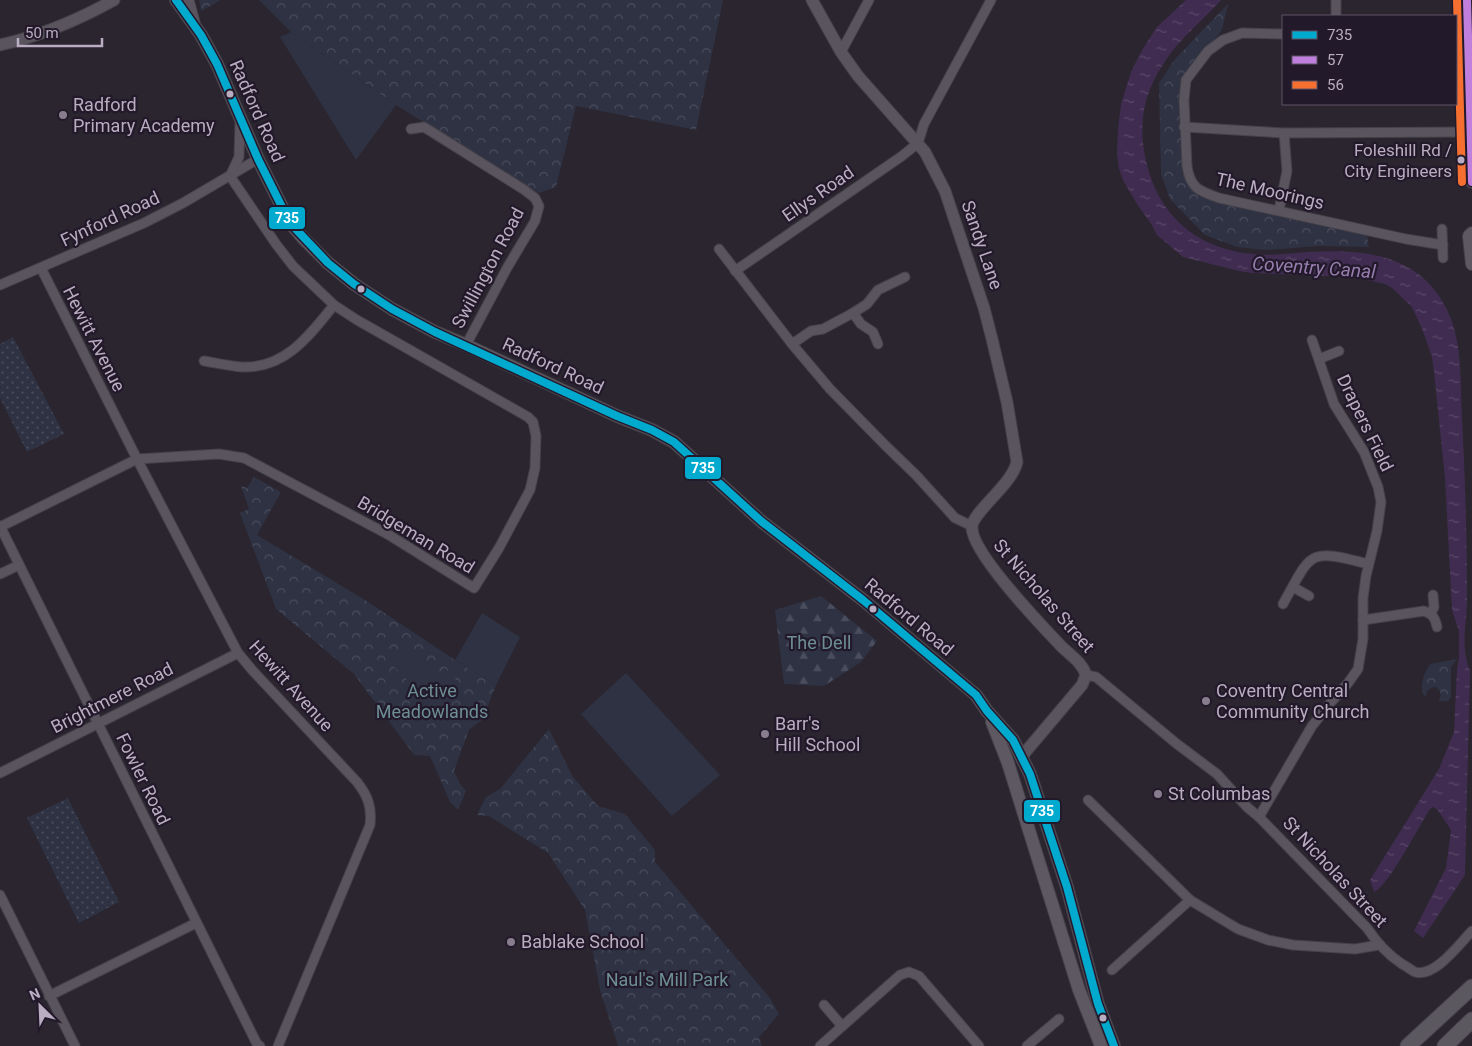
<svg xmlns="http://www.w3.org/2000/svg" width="1472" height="1046" font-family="Roboto,sans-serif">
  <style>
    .grass { fill: url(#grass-dots) }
    .forest { fill: url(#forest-firs) }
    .park { fill: url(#park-crowns) }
    .garden { fill: #2e3243 }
    .water { fill: url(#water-ripples) }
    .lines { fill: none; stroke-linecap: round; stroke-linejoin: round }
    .minor-casing { stroke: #454149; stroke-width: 11 }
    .tertiary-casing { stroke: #454149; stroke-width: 13 }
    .secondary-casing { stroke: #454149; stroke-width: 14 }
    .trunk-casing { stroke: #47414b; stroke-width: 17 }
    .minor { stroke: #59545e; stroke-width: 9 }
    .tertiary { stroke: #59545e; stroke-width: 11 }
    .secondary { stroke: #5e5863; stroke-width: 12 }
    .trunk { stroke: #5c585f; stroke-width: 15 }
    .bus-1-casing { stroke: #22192a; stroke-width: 11 }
    .bus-2-casing { stroke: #22192a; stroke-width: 11 }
    .bus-3-casing { stroke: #22192a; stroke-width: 11 }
    .bus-1 { stroke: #00a9ce; stroke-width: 8 }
    .bus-2 { stroke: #c07fdc; stroke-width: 8 }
    .bus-3 { stroke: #f46f30; stroke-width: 8 }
    .bus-dot { fill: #baadc2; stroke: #22192a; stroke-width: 2 }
    .poi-dot { fill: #887d8f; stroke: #22192a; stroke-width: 2 }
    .labels { text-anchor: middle; stroke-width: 4.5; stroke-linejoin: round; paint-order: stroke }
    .bus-label { font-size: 17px; fill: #baadc2; stroke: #22192a; text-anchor: end }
    .poi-label { font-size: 18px; fill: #baadc2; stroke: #22192a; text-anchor: start }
    .street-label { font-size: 18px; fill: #baadc2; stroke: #22192a }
    .park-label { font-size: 18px; fill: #6e8e96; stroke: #22192a }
    .water-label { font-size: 19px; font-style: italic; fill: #987eaf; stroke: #22192a }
    .line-badge { stroke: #22192a; stroke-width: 2 }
    .badge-label { font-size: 14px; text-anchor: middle; font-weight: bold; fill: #fff }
  </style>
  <defs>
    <pattern id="grass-dots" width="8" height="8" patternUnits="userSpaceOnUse" patternTransform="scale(1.25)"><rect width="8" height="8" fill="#2e3243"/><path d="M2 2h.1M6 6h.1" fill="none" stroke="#4a4d5c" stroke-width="1.8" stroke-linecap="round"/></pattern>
    <pattern id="forest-firs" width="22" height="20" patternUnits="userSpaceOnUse" patternTransform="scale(1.25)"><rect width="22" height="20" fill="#2e3243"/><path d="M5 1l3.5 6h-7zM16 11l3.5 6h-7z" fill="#4a4d5c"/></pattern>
    <pattern id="park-crowns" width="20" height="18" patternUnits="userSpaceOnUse" patternTransform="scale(1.25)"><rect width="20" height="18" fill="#2e3243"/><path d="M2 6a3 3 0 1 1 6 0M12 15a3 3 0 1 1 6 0" fill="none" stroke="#4a4d5c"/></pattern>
    <pattern id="water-ripples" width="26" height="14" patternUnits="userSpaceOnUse" patternTransform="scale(1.25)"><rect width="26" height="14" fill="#402c50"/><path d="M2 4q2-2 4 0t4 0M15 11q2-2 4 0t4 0" fill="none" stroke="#5a4868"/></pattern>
  </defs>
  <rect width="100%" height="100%" fill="#2a252f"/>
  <g class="grass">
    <path d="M13 337 64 434 27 452 0 398V344Z"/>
    <path d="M68 798 119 902 79 923 27 818Z"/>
  </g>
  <path class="forest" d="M821 596 877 641 861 662 824 686 784 684 775 610Z"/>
  <g class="park">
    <path d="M199 0H221L201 11Z"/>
    <path d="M259 0H723L696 130 576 106 556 187 539 193 396 105 291 32Z"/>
    <path d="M1228 4 1222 30 1184 77 1182 172 1194 191 1367 235 1369 247 1319 246 1265 250 1237 247 1205 235 1170 199 1161 174 1159 83 1175 59Z"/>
    <path d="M254 477 281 492 257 535 365 600 455 660 496 685 483 719 469 730 454 771 460 784 466 791 458 810 450 802 430 756 414 755 354 674 276 609 240 513 249 509 241 486 247 488Z"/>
    <path d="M1457 659 1451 667V698L1448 701H1438L1441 696 1440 691 1436 687 1431 688 1427 691 1426 697 1424 696C1419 685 1424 674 1430 664Z"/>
    <path d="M549 729 573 777 598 806 625 814 655 850V862L770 998 779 1014 759 1037 762 1046H618L600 990 585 910 548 853 489 816 477 815 486 797 500 789Z"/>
  </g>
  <g class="garden">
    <path d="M291 32 396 105 356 160 280 37Z"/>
    <path d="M482 613 520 637 496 685 455 660Z"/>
    <path d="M407 646 437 676 445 668 466 690 430 725 409 704 420 693 390 663Z"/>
    <path d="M626 673 720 775 672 816 581 714Z"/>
  </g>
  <path class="water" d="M1186 0H1221C1206 17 1188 32 1173 50 1143 89 1135 124 1149 172 1164 222 1203 250 1254 254 1268 256 1282 254 1296 253 1355 248 1420 250 1448 312 1463 344 1460 383 1462 417 1465 476 1467 535 1467 594 1468 622 1459 643 1470 671L1465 875 1423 938 1414 931 1446 868 1451 830 1437 809 1433 807 1430 809C1420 824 1388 887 1374 892L1370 880 1439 769 1454 732 1457 669 1459 659V631L1452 610 1445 478 1434 372 1432 357 1423 331 1412 307 1392 288 1385 284 1354 277 1252 273 1239 271 1183 257 1157 235 1152 225 1137 204 1124 182 1119 169 1117 154 1118 130 1121 104 1131 72 1141 52 1156 28Z"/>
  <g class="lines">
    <defs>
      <g id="minor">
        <path d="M1336 0V16"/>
        <path d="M1283 34 1242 33 1223 40 1208 51 1186 80 1184 100 1187 166C1190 188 1199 191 1219 198L1406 239 1443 245"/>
        <path d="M1456 35H1467"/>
        <path d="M841 52 869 0"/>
        <path d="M1184 127 1284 133 1470 132"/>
        <path d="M411 129 424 127 523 189 535 198 539 206 535 221 507 268 466 345"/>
        <path d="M1279 210 1287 171 1284 133"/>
        <path d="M1442 229 1443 258"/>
        <path d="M719 249 792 344 830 389 886 446 916 475 955 518 972 526"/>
        <path d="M41 268 137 459 238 653 253 671 357 782C368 796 372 807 370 825L278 1046"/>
        <path d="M735 271 902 156 918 143 924 124 991 0"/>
        <path d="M0 285 144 223 183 203 258 159"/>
        <path d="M853 313 861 324 873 332 878 344"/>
        <path d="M792 344 811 331 823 329 853 313 867 304 878 290 905 277"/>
        <path d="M1319 359 1339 351"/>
        <path d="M204 361C216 363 230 366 242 367 285 369 310 335 334 305"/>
        <path d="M0 526 257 1044 260 1046"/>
        <path d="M0 527 137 459 219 454 244 458 389 535 474 588 499 548 530 490 535 468 536 436 533 422 528 417 357 320 334 305 293 266 276 244 230 176 239 157 240 122"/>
        <path d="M0 574 19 565"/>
        <path d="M1293 587 1309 596"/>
        <path d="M1283 604C1312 552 1307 548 1368 564"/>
        <path d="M1431 613 1434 607 1433 595"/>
        <path d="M1363 620 1424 611C1433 614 1435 618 1437 627"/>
        <path d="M1086 675 1096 677 1177 744 1217 774 1247 807 1259 817 1367 928C1377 943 1387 954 1402 964 1406 966 1411 970 1415 972 1435 978 1460 943 1472 931"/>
        <path d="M0 773 238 653"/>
        <path d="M1088 800 1190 900 1238 929 1268 940 1293 945 1355 949 1379 945"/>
        <path d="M1259 817 1312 726 1332 701 1348 683 1358 669 1363 639V598L1366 576 1377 531 1381 502 1378 487 1364 452 1334 404 1312 340"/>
        <path d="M0 895 75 1046"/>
        <path d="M1112 970 1190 900"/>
        <path d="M49 996 196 923"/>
        <path d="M824 1005 842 1026"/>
        <path d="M820 1046 900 975 909 972 919 976 979 1046"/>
        <path d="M1027 1046 1059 1019"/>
      </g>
      <g id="tertiary">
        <path d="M188 0 194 22"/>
        <path d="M812 0 841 52 858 76 925 152 945 191 984 308 992 339 1007 402 1017 462C1012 485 972 512 972 527 971 552 1042 626 1061 646 1070 655 1082 662 1086 675L1082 685 1022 756"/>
        <path d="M0 45C40 36 78 20 114 0"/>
      </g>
      <g id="secondary">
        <path d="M176 0 201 35 217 64 258 159 290 223 303 238 328 263 354 284 392 309 435 332 466 345 617 416 652 430 674 442 761 521 863 600 976 695 987 711 1013 740 1030 774 1067 887 1098 1004 1114 1046"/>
        <path d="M1467 0 1472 182"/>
        <path d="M1472 233 1469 236 1472 264"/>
        <path d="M992 722 1008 763 1079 990 1101 1046"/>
      </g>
      <g id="trunk">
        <path d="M1408 1046 1472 987"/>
        <path d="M1445 1046 1472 1020"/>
      </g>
    </defs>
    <use href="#minor" class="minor-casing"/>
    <use href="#tertiary" class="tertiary-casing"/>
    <use href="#secondary" class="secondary-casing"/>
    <use href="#trunk" class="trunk-casing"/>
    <use href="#minor" class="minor"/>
    <use href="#tertiary" class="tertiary"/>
    <use href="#secondary" class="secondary"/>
    <use href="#trunk" class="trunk"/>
    <defs>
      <path id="bus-1" d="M176 0 201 35 217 64 258 159 290 223 328 263 354 284 392 309 435 332 617 416 652 430 674 442 761 521 863 600 976 695 987 711 1013 740 1030 774 1067 887 1098 1004 1114 1046"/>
      <path id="bus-2" d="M1467 0 1472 182"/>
      <path id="bus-3" d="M1457 0 1462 182"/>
    </defs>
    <use href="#bus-1" class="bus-1-casing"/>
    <use href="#bus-2" class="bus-2-casing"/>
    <use href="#bus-3" class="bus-3-casing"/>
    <use href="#bus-1" class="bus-1"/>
    <use href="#bus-2" class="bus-2"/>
    <use href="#bus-3" class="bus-3"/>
  </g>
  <g class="bus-dot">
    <circle cx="230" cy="94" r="4.5"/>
    <circle cx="1461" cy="160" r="4.5"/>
    <circle cx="361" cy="289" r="4.5"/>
    <circle cx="873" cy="609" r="4.5"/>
    <circle cx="1103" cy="1018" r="4.5"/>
  </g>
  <g class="poi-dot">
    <circle cx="63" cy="115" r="5"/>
    <circle cx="1206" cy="701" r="5"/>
    <circle cx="765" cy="734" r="5"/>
    <circle cx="1158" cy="794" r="5"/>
    <circle cx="511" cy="942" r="5"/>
  </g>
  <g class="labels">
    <g class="bus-label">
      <text x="1452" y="156">Foleshill Rd /<tspan x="1452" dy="21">City Engineers</tspan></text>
    </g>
    <g class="poi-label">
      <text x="73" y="111">Radford<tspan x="73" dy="21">Primary Academy</tspan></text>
      <text x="1216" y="697">Coventry Central<tspan x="1216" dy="21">Community Church</tspan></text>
      <text x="775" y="730">Barr's<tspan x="775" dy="21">Hill School</tspan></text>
      <text x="1168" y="800">St Columbas</text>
      <text x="521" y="948">Bablake School</text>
    </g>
    <g class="street-label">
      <text transform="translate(257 111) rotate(66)" y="6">Radford Road</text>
      <text transform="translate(1270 191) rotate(13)" y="6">The Moorings</text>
      <text transform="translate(818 194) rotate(-35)" y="6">Ellys Road</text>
      <text transform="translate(110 219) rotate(-25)" y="6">Fynford Road</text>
      <text transform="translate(982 245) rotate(71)" y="6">Sandy Lane</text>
      <text transform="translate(488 268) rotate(-62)" y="6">Swillington Road</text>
      <text transform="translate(94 339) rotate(63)" y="6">Hewitt Avenue</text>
      <text transform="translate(553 366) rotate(25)" y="6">Radford Road</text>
      <text transform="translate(1365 423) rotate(64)" y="6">Drapers Field</text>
      <text transform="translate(416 535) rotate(31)" y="6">Bridgeman Road</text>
      <text transform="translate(1044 596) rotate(49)" y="6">St Nicholas Street</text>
      <text transform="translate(909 617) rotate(40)" y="6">Radford Road</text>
      <text transform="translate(291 686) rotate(48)" y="6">Hewitt Avenue</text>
      <text transform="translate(112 698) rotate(-27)" y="6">Brightmere Road</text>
      <text transform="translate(143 779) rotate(64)" y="6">Fowler Road</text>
      <text transform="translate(1335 872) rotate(47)" y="6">St Nicholas Street</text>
    </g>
    <g class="park-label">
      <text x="819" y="649">The Dell</text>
      <text x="432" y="697">Active<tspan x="432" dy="21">Meadowlands</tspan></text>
      <text x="667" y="986">Naul's Mill Park</text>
    </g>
    <g class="water-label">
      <text transform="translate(1314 267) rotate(4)" y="7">Coventry Canal</text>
    </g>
  </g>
  <g class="line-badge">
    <rect x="268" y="206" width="38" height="24" rx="5" fill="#00a9ce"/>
    <rect x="684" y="456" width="38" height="24" rx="5" fill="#00a9ce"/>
    <rect x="1023" y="799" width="38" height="24" rx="5" fill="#00a9ce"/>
  </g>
  <g class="badge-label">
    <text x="287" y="223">735</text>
    <text x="703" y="473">735</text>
    <text x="1042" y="816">735</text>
  </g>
  <rect x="1282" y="15" width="175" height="90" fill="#22192a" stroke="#5f5467"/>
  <rect x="1292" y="31" width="25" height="8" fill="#00a9ce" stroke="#5f5467"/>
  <text x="1327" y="40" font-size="15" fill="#baadc2">735</text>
  <rect x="1292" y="56" width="25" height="8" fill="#c07fdc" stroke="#5f5467"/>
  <text x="1327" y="65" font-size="15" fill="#baadc2">57</text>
  <rect x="1292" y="81" width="25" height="8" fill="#f46f30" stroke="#5f5467"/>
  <text x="1327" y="90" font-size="15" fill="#baadc2">56</text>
  <g transform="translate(40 1006) rotate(336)" stroke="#22192a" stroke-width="4" paint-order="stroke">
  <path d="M0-4L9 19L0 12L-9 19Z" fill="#baadc2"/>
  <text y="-8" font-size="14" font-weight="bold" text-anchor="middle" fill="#baadc2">N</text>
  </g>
  <path d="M18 38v8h84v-8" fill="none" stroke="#baadc2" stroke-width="2.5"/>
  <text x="25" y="38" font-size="15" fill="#baadc2" stroke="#22192a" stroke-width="4" paint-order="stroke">50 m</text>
</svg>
